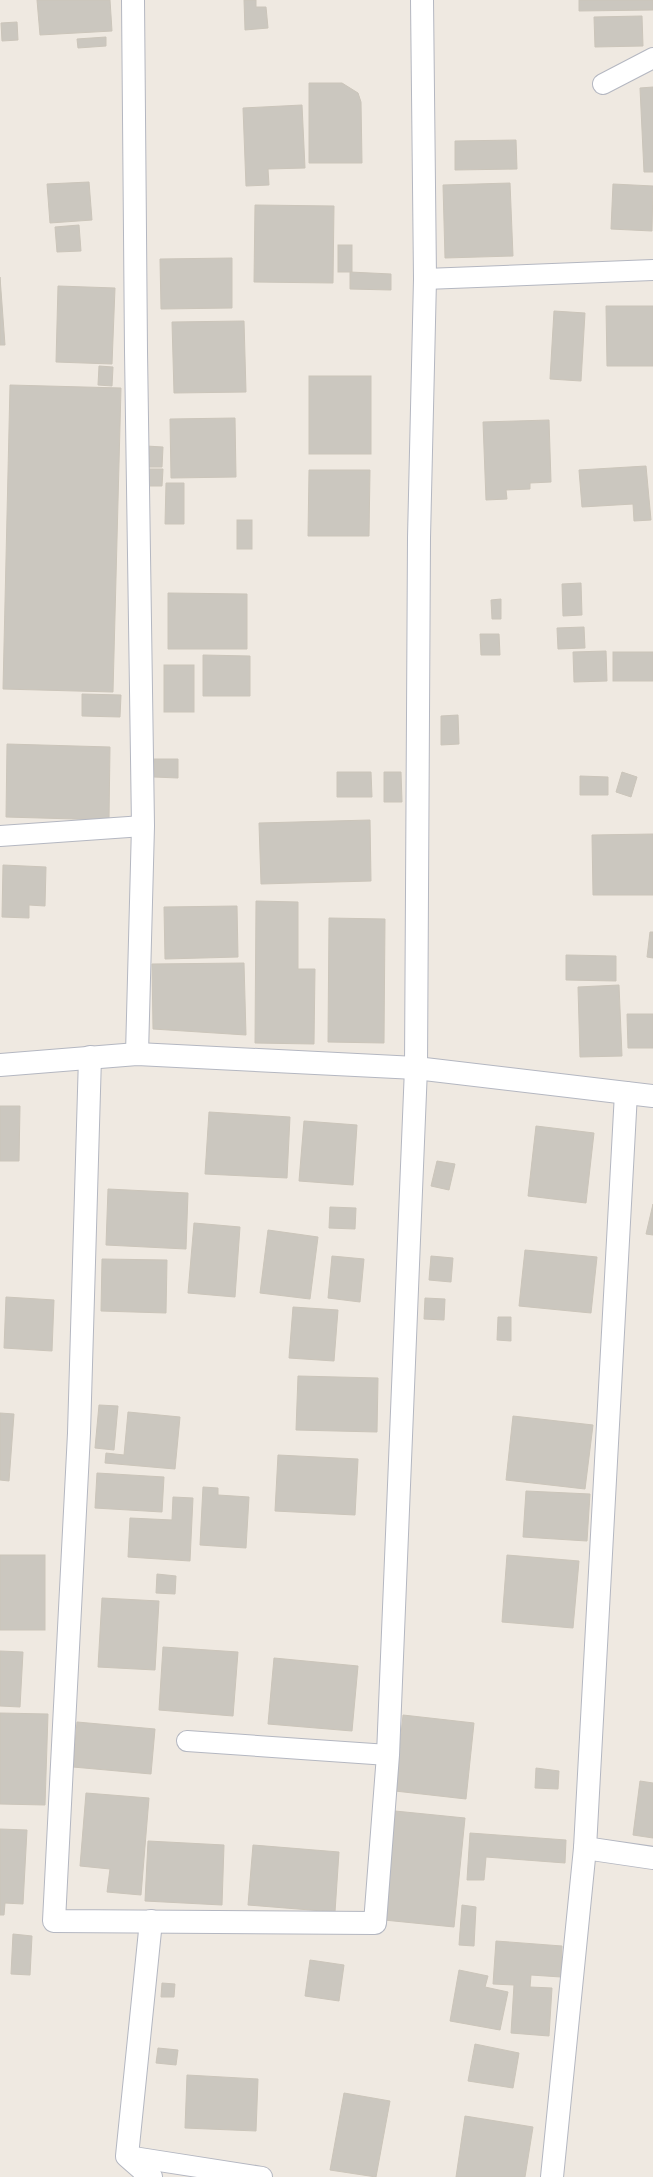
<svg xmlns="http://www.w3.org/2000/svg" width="653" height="2177" font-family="'PT Sans Narrow',sans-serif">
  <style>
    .building { fill: #cbc7bf; stroke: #cbc5ba }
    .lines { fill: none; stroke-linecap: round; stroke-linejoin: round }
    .lane-casing { stroke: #b4b7c1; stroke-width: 22 }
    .street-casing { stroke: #b4b7c1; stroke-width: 24 }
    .lane { stroke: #fff; stroke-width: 20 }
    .street { stroke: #fff; stroke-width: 22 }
  </style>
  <rect width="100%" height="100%" fill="#efe9e1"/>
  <g class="building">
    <path d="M37 0H110L112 31 40 35Z"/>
    <path d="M244 0H256V7H266L268 28 245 30Z"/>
    <path d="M579 0H653V10L579 11Z"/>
    <path d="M642 16 643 46 595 47 594 17Z"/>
    <path d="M17 22 18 40 2 41 1 23Z"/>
    <path d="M106 37V46L78 48 77 39Z"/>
    <path d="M309 83H342L358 93 361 102 362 163H309Z"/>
    <path d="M653 87V172H644L640 88Z"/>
    <path d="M302 105 305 168 268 169 269 185 246 186 243 108Z"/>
    <path d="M516 140 517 169 455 170V141Z"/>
    <path d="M89 182 92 220 50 223 47 184Z"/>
    <path d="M510 183 513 256 445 258 443 185Z"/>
    <path d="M613 184 653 186 652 231 611 229Z"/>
    <path d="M255 205 334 206 333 283 254 282Z"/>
    <path d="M79 225 81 251 57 252 55 227Z"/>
    <rect x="338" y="245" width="14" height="27"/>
    <path d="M232 258V308L161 309 160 259Z"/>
    <path d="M350 272 391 274V290L350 289Z"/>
    <path d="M0 277 5 345H0Z"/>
    <path d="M58 286 115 288 112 364 56 362Z"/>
    <path d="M606 306H653V366H607Z"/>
    <path d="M554 311 585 313 581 381 550 379Z"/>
    <path d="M244 321 246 392 174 393 172 322Z"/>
    <path d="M99 366 113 367 112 386 98 385Z"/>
    <rect x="309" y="376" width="62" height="78"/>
    <path d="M10 385 121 388 113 692 3 689Z"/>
    <path d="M235 418 236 477 171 478 170 419Z"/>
    <path d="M549 420 551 482 530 483V489L506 490 507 499 486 500 483 422Z"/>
    <path d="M146 446 163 447 162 467H146Z"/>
    <path d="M646 466 651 520 634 521 633 504 582 507 579 470Z"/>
    <path d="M144 469H163L162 486H143Z"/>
    <path d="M309 470H370L369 536H308Z"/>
    <path d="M166 483H184V524H165Z"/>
    <rect x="237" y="520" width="15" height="29"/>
    <path d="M581 583 582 615 563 616 562 584Z"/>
    <path d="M168 593 247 594V649H168Z"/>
    <path d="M501 599V619H492L491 600Z"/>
    <path d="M584 627 585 648 558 649 557 628Z"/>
    <path d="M480 634H499L500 655H481Z"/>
    <path d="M606 651 607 681 574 682 573 652Z"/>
    <rect x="613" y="652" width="40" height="29"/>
    <path d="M203 655 250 656V696H203Z"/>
    <rect x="164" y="665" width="30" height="47"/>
    <path d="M82 694 121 695 120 717 82 716Z"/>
    <path d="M458 715 459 744 441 745V716Z"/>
    <path d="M7 744 110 747 109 820 6 817Z"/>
    <path d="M154 759H178V778L154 777Z"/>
    <path d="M337 772H371L372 797H337Z"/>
    <path d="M384 772H401L402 802H384Z"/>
    <path d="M622 772 637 777 631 797 616 792Z"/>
    <path d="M580 776 608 777V795H580Z"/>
    <path d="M370 820 371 881 261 884 259 823Z"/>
    <path d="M653 834V895H593L592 835Z"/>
    <path d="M3 865 46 867 45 906 29 905V918L2 917Z"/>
    <path d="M256 901 298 902V969H315L314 1044 255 1043Z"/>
    <path d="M237 906 238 957 165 959 164 907Z"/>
    <path d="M329 918 385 919 384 1043 328 1042Z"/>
    <path d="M650 932H653V958L647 957Z"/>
    <path d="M566 955 616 956V981L566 980Z"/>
    <path d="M244 963 246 1035 153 1029 152 964Z"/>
    <path d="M619 985 622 1056 580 1057 578 987Z"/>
    <path d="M627 1014H653V1048H628Z"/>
    <path d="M0 1106H20L19 1161H0Z"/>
    <path d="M209 1112 290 1117 287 1178 205 1174Z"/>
    <path d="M304 1121 357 1125 353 1185 299 1181Z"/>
    <path d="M536 1126 594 1133 586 1203 528 1196Z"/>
    <path d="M437 1161 455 1164 449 1190 431 1186Z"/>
    <path d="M108 1189 188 1193 186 1249 106 1245Z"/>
    <path d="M653 1204V1235L646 1234Z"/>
    <path d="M330 1207 356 1208 355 1229 329 1228Z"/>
    <path d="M194 1223 240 1227 235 1297 188 1293Z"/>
    <path d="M268 1230 318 1237 310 1299 260 1293Z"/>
    <path d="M525 1250 597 1257 591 1313 519 1306Z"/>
    <path d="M332 1256 364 1259 360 1302 328 1298Z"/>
    <path d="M431 1256 453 1258 451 1282 429 1280Z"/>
    <path d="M102 1259 167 1260 166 1313 101 1311Z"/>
    <path d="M6 1297 54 1300 52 1351 4 1348Z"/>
    <path d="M425 1298 445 1299 444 1320 424 1319Z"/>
    <path d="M293 1307 338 1310 334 1361 289 1358Z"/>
    <path d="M498 1317H511V1341L497 1340Z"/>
    <path d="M298 1376 378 1378 377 1432 296 1430Z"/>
    <path d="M99 1405 118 1406 114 1450 95 1448Z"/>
    <path d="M128 1412 180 1417 175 1469 105 1463 106 1453 124 1455Z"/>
    <path d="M0 1413 14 1414 9 1481 0 1480Z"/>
    <path d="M513 1416 593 1425 585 1489 506 1480Z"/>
    <path d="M278 1455 358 1459 355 1515 275 1511Z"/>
    <path d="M97 1473 164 1477 162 1512 95 1508Z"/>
    <path d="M203 1487 218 1488V1495L249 1497 246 1548 200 1545Z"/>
    <path d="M526 1491 590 1494 587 1541 523 1537Z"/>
    <path d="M173 1497 193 1498 190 1561 128 1557 130 1518 172 1520Z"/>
    <rect x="0" y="1555" width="45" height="75"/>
    <path d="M507 1555 579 1561 573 1628 502 1622Z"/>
    <path d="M157 1574 176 1576 175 1594 156 1593Z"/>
    <path d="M102 1598 159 1601 155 1670 98 1667Z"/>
    <path d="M163 1647 238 1652 233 1716 159 1710Z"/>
    <path d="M0 1651 23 1652 20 1707 0 1706Z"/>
    <path d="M274 1658 358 1666 352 1731 268 1724Z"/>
    <path d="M0 1713 48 1714 45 1805 0 1804Z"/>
    <path d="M403 1715 474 1723 466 1799 395 1791Z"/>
    <path d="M77 1722 155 1729 151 1774 73 1767Z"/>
    <path d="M536 1768 559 1771 558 1789 535 1788Z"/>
    <path d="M640 1781 653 1783V1838L633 1835Z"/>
    <path d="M86 1793 149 1798 141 1895 107 1892 110 1869 80 1866Z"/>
    <path d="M395 1811 465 1818 454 1927 384 1920Z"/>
    <path d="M0 1829 27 1830 23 1904 5 1903 4 1915H0Z"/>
    <path d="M470 1833 566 1840 565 1863 486 1857 484 1880H467Z"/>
    <path d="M148 1841 224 1845 222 1905 145 1901Z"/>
    <path d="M253 1845 339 1852 335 1912 248 1905Z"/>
    <path d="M462 1905 476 1907 474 1946 459 1945Z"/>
    <path d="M13 1934 32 1936 30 1975 11 1974Z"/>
    <path d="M496 1941 562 1946 561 1977 531 1975 530 1987 552 1988 549 2036 511 2033 514 1985 493 1984Z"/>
    <path d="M310 1960 344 1965 339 2001 305 1996Z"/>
    <path d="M459 1970 488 1976 485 1987 508 1992 500 2030 450 2021Z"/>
    <path d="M162 1983 175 1984 174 1997H161Z"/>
    <path d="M475 2044 519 2053 513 2088 468 2081Z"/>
    <path d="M158 2048 178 2050 176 2065 156 2063Z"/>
    <path d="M187 2075 258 2079 256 2131 185 2128Z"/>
    <path d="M344 2093 390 2101 376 2177 330 2170Z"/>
    <path d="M465 2116 533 2127 525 2177H456Z"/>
  </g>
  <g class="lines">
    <defs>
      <g id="lane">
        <path d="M603 84 653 58"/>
        <path d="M425 279 653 270"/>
        <path d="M0 836 143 826"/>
        <path d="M187 1741 388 1755"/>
        <path d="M127 2156 262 2177"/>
      </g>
      <g id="street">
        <path d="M133 0 136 351 143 826 137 1054"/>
        <path d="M90 1057 79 1433 54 1921 375 1923 388 1755 416 1068 419 538 425 279 422 0"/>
        <path d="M0 1065 137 1054 416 1068 653 1096"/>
        <path d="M585 1848 653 1858"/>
        <path d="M151 2177 127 2156 151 1921"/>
        <path d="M552 2177 585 1848 626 1093"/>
      </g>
    </defs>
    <use href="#lane" class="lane-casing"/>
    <use href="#street" class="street-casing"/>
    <use href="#lane" class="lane"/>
    <use href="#street" class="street"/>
  </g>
</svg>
